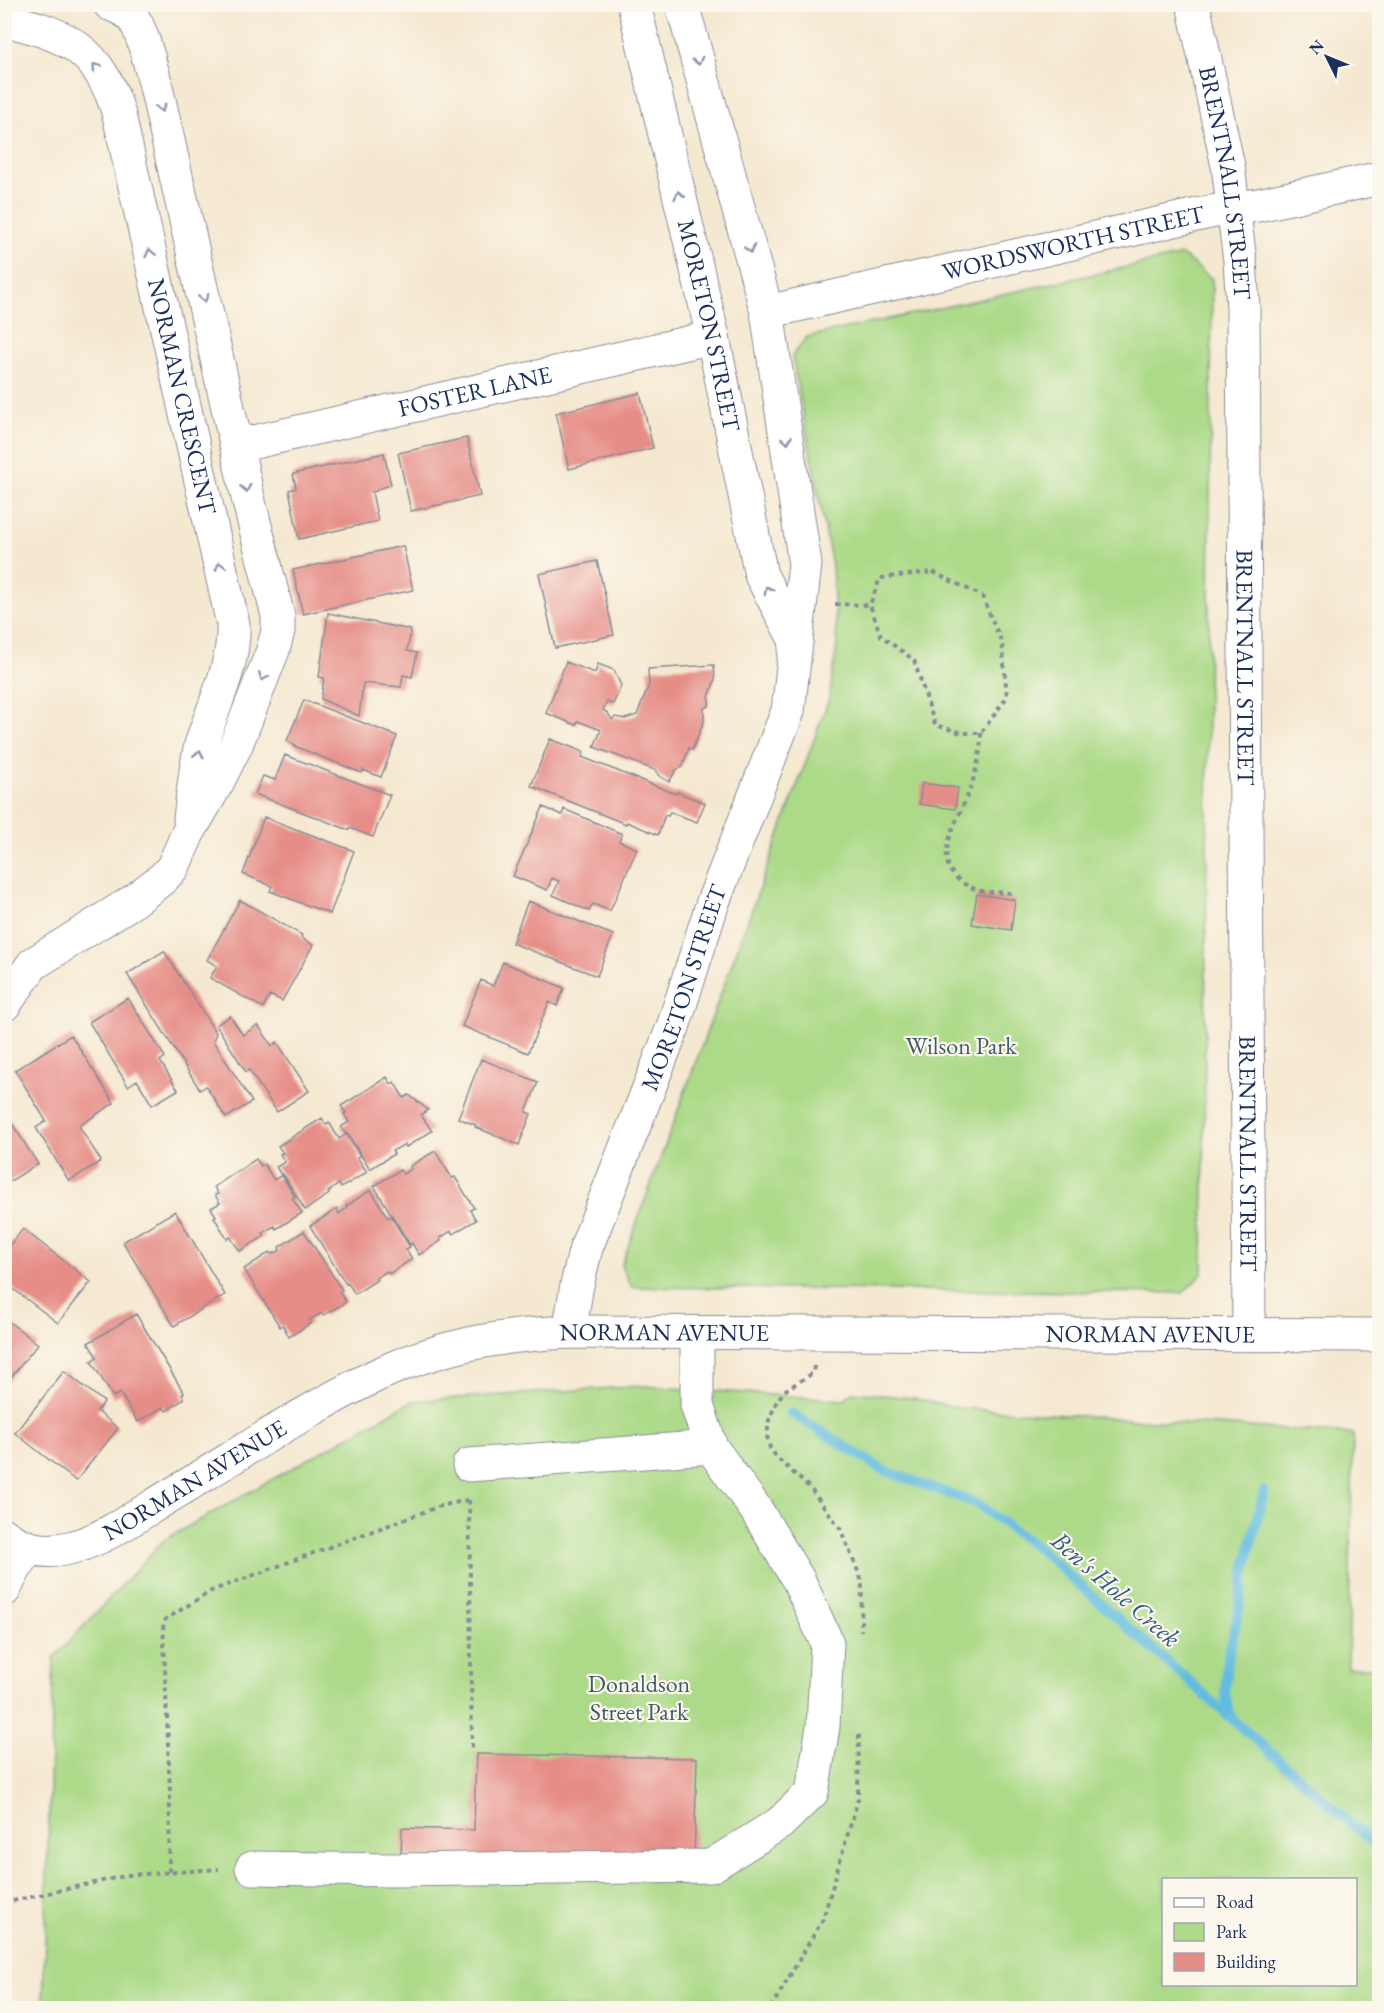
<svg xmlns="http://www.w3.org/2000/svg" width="1384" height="2013" viewBox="0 0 1384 2013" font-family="'EB Garamond',serif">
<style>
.green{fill:#acda88;stroke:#648473;stroke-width:1.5;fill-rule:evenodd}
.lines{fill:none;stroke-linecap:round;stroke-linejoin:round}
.stream{stroke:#62bcdf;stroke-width:10}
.building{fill:#e68d87}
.minor-casing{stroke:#888c97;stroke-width:35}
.path{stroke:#888c97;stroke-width:4;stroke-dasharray:4.5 4.5;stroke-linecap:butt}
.minor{stroke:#fff;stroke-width:33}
.oneway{stroke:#8d97ae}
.labels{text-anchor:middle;stroke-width:4.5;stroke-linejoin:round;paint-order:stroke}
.street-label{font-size:24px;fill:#1b2f5e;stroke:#fbf7ec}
.park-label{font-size:24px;fill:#3f5a68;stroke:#fbf7ec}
.water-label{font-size:26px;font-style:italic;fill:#305985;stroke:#fbf7ec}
</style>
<rect width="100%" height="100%" fill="#fbf7ec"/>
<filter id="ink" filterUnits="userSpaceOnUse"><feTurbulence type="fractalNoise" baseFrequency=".0167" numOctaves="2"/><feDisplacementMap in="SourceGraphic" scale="12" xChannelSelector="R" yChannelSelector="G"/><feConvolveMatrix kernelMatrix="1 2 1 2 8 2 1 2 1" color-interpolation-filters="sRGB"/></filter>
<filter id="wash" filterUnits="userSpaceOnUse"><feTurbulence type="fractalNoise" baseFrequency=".008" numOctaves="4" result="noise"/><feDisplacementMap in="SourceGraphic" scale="24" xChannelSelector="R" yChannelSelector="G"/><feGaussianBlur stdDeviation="1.35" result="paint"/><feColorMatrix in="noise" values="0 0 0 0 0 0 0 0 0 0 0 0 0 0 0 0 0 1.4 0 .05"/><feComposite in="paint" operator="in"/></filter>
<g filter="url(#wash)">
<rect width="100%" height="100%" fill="#f5e8d0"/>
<path class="green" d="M1182,255l30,24 -9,994 -20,20 -551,-6 -11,-21 208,-567 8,-53 -5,-80 -40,-210 15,-19z
M643,1386l201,14 8,-8 61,6 46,10 394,26 -5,234h31v340h-1336l11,-350 110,-118 248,-139zM1164,1880h192v104h-192z"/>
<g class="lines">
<path class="stream" d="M791,1413l94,58 91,32 64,47 340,299
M1231,1716l-6,-22 2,-33 11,-46 9,-54 17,-70"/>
</g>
<g id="blocks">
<path class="building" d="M640,393l13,55 -84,21 -13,-56z
M467,438l13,58 -69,15 -13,-58z
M384,453l7,32 -14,4v2l-5,1 6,29 -79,18 -10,-49 7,-2 -3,-14z
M403,546l10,44 -110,24 -10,-44z
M597,561l17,74 -59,13 -16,-74z
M328,613l83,17 -4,21 10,2 -5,24 -9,-2 -2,12 -38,-4 -4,33 -38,-17 3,-21 -5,-1z
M566,662l29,11 3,-9 16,6 7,16 -8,18 -6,-2 -4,8 5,3 4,7 3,-3 10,2 12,-4 12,-30 -1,-16 66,-4 1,15 -6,17v9l-5,2v13l-12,29 -3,-2 -7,19 -6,3 -7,12 -10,-6 -4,-6 -61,-23 7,-17 -23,-9 -2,4 -30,-12z
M304,700l93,36 -16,41 -18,-7 -1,3 -68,-27 1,-1 -8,-4z
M550,739l34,13 -2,5 94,37 1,-2 28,11 -8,19 -27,-10 -2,4 -3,-1 -7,20 -31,-13 -1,2 -95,-38z
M285,755l105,40 -17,42 -23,-9 -1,2 -94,-36 8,-18 12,4z
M922,783l36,5 -3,21 -36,-5z
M543,807l19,8 2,-6 58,25 -3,7 18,8 -27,62 -17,-7 -4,7 -36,-16 6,-14 -7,-3 -5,12 -34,-14z
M264,817l90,34 -24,63 -60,-23 2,-5 -29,-12z
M977,894l38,6 -4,30 -39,-6z
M240,900l62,35 -1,3 12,7 -31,56 -12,-6 -7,13 -53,-30 7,-12 -10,-6z
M528,901l85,34 -16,41 -85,-33z
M164,951l52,82 -3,8 39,61 -26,16 -20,-32 -6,4 -73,-116z
M503,962l61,26 -7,18 -8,-4 -21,51 -66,-27 19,-46 12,6z
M128,998l37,59 -5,4 18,29 -26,15 -15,-25 -9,6 -39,-64z
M230,1016l13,19 15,-10 14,21 5,-4 32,49 -32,21 -28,-42 -3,2 -30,-47z
M71,1035l43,68 -35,23 22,35 -32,20 -33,-53 10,-7 -31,-51z
M481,1059l57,23 -12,30 5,2 -12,31 -44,-18 1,-2 -18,-7z
M387,1077l4,7 3,-2 10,16 5,-3 19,15 -7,5 11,16 -26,16 -1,-3 -7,4 -6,3 2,3 -24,15 -23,-36 -1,1 -5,-7 8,-5 -5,-8 2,-1 -5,-7z
M4,1111l34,53 -34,21z
M322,1118l4,7 3,-3 10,17 8,-5 13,22 -3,1 10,15 -26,16 -2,-4 -11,8 1,2 -24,16 -22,-36 -2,1 -5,-8 9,-5 -5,-8 3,-1 -5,-7z
M435,1151l17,27 3,-1 19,31 -4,2 6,10 -23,14 -2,-3 -11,7 1,3 -22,14 -7,-12 -2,2 -36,-59 26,-16 3,4 5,-3 3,-2 -1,-3z
M256,1159l5,7 3,-2 10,16 8,-5 13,22 -3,1 10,15 -26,16 -1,-3 -6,3 -6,4 2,3 -25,15 -10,-14 -3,2 -13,-22 2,-1 -5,-8 9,-5 -5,-8 3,-1 -4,-7z
M371,1190l17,28 3,-2 19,31 -4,2 6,10 -23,15 -2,-3 -11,7 1,2 -22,14 -7,-11 -2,1 -36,-58 27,-17 2,5 8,-6 -1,-2z
M175,1211l50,84 -51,31 -51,-84z
M23,1229l68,53 -33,41 -46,-35 -2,3 -6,-4v-17l4,-5 -4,-3v-10z
M304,1231l38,59 -3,2 7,10 -22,13 -2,-2 -13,7 2,3 -22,14 -6,-12 -3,2 -36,-58 26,-17 2,2 5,-2 3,-2 -1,-3z
M136,1314l48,79 -2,2 2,4 -18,12 -3,-4 -25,15 -18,-29 -7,4 -22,-36 6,-4 -9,-14z
M4,1318l34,26 -34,42z
M64,1371l40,31 -7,9 21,17 -42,53 -61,-48z
M476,1754l221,4 -3,103 -293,-5 1,-28 72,2z"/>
</g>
</g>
<g filter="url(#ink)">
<use href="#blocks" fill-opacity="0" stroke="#888c97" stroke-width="1.5"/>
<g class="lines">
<g class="minor-casing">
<g id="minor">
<path id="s1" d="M634,4l79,333 48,238 35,66"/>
<path id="s2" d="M1193,4l35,162 12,95 3,46 6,1027"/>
<path id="s3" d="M4,20c63,13 97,31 115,95l114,509c2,41 -20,82 -32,121 -6,24 -8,50 -11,74"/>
<path id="s4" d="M767,312l443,-100 48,-7 122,-27"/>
<path id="s5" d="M237,446l476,-109"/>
<path d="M4,1005l29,-41 102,-64 28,-22 10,-11 15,-34 29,-50 19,-38 37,-95 5,-19v-15l-29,-114 -94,-420c-4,-14 -14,-57 -24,-66 -6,-6 -14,-9 -21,-12"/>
<path id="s6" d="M569,1332l8,-47 9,-37 87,-221 40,-125 75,-191 17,-147 -38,-252 -85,-308"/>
<path d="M469,1465l242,-18"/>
<path id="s7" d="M4,1535c22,16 44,19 69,12 29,-7 67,-33 93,-49 69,-41 137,-87 209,-122 63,-30 124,-41 194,-44l811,3"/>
<path d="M4,1590l10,-20 14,-21"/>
<path d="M252,1868l142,2 317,-4 69,-43 32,-31 11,-65 4,-84 -28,-62 -44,-73 -44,-61 -14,-42v-71"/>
</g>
</g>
<path class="path" d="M933,572l49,24 20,47 5,54 -26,36h-19l-27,-8 -21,-65 -33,-24 -11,-31 10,-27z
M835,604l35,1
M981,733c0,20 -5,40 -12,59 -13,34 -46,77 6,97 11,4 26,3 37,4
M814,1366l-1,7 -29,18 -8,12 -7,17 -2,16 3,12 7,10 33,30 30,40 22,53 -1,50
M469,1500l3,251
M169,1872l1,-80 -7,-171 48,-30 229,-85 28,-6
M4,1903l125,-28 90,-6
M771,2008l52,-89 35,-120 1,-68"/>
<use href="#minor" class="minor"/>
</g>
<defs><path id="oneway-chevron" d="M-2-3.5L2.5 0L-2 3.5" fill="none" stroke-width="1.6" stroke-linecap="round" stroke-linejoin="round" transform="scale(1.5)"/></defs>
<g class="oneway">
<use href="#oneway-chevron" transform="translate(698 61) rotate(75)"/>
<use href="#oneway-chevron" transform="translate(96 67) rotate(-128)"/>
<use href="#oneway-chevron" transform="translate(161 108) rotate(77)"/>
<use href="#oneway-chevron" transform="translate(679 195) rotate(-103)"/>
<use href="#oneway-chevron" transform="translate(750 249) rotate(75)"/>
<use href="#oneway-chevron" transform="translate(150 253) rotate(-102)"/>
<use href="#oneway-chevron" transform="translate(204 298) rotate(77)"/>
<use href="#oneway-chevron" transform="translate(787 440) rotate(81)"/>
<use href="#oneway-chevron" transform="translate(246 488) rotate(78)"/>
<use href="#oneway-chevron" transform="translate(220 566) rotate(-104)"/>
<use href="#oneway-chevron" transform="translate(768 590) rotate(-118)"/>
<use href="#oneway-chevron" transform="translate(263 677) rotate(112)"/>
<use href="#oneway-chevron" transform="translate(199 754) rotate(-77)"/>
</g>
</g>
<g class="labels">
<g class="street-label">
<text dy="8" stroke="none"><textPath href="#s2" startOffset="182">BRENTNALL STREET</textPath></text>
<text dy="8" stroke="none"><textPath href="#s4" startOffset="314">WORDSWORTH STREET</textPath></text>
<text dy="8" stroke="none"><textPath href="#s1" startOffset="330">MORETON STREET</textPath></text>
<text dy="8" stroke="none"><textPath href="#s5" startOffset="244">FOSTER LANE</textPath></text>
<text dy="8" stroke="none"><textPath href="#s3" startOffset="448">NORMAN CRESCENT</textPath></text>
<text dy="8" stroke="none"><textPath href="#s2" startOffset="668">BRENTNALL STREET</textPath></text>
<text dy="8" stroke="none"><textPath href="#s6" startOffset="364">MORETON STREET</textPath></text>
<text dy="8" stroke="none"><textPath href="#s2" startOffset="1154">BRENTNALL STREET</textPath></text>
<text dy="8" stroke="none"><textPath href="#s7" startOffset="716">NORMAN AVENUE</textPath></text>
<text dy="8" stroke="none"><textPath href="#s7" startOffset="1202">NORMAN AVENUE</textPath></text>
<text dy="8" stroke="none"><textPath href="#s7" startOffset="212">NORMAN AVENUE</textPath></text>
</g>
<g class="park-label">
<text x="961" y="1054">Wilson Park</text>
<text x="639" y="1692">Donaldson<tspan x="639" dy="28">Street Park</tspan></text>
</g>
<g class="water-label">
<text transform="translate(1116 1589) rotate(41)" y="9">Ben's Hole Creek</text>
</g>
</g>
<rect width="1384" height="2013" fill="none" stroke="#fbf7ec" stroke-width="24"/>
<rect x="1162" y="1878" width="195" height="108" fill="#fbf7ec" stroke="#a1a7b3" stroke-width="1.5"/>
<rect x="1174" y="1898" width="30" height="9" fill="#ffffff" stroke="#a1a7b3" stroke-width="1.5"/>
<text x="1216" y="1908" font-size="18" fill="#1b2f5e">Road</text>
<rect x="1174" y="1923" width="30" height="18" fill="#acda88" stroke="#a1a7b3" stroke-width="1.5"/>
<text x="1216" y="1938" font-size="18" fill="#1b2f5e">Park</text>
<rect x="1174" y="1953" width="30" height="18" fill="#e68d87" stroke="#a1a7b3" stroke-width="1.5"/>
<text x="1216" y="1968" font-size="18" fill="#1b2f5e">Building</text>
<g transform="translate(1327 57) rotate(313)" stroke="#fbf7ec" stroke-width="4.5" paint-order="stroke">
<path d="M0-4.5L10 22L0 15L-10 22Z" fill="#1b2f5e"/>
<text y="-9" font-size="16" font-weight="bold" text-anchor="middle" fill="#1b2f5e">N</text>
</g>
</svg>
